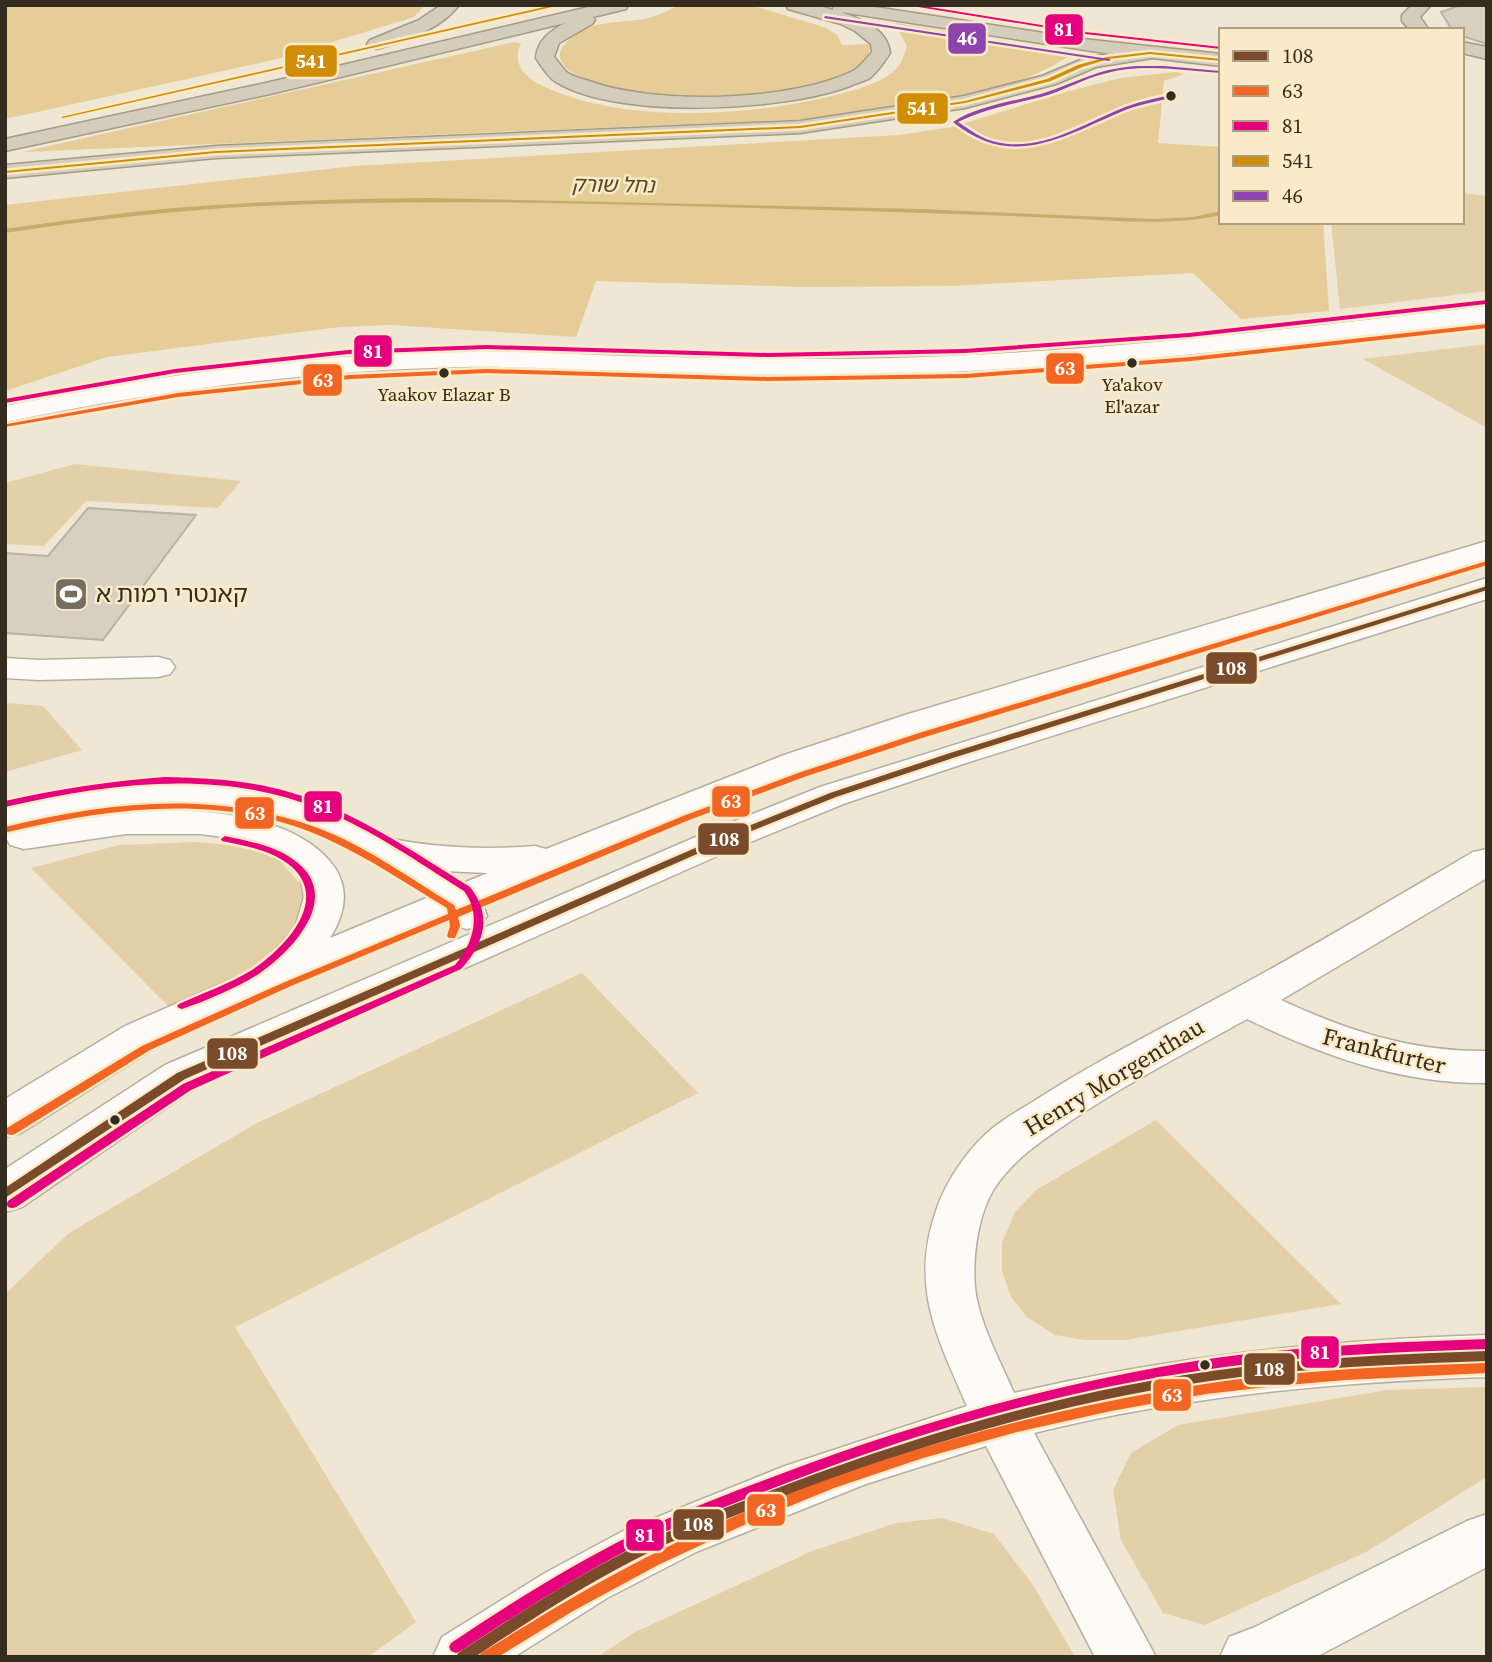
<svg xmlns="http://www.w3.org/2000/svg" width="1492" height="1662" viewBox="0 0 1492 1662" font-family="'Source Serif 4','Noto Sans Hebrew',serif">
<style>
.green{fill:#e3d0a9}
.forest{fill:#e6cc96}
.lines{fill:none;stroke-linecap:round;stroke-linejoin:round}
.stream{fill:#c8aa6a;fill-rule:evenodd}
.building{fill:#d7cfc0;stroke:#b9b2a4;stroke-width:2}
.minor-casing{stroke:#b6aea0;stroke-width:3}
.highway-casing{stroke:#a59a82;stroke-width:3}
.minor{fill:#fdfbf8;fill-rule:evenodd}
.highway{fill:#d4cdbc;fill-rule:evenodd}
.bus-1-casing{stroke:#fbeac7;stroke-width:5}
.bus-2-casing{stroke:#fbeac7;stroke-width:5}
.bus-3-casing{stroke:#fbeac7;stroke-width:5}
.bus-4-casing{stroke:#fbeac7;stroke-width:5}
.bus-5-casing{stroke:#fbeac7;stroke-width:5}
.bus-1{fill:#7a4b2a;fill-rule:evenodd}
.bus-2{fill:#f26522;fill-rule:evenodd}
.bus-3{fill:#e5007d;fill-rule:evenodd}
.bus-4{fill:#d08e06;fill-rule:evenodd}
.bus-5{fill:#8e44ad;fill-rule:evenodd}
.bus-dot{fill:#332c1f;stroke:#fbeac7;stroke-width:2.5}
.labels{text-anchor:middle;stroke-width:5;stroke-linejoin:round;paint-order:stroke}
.far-bus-label{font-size:19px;fill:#332c1f;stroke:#fbeac7}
.far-water-label{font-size:21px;font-style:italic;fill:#564622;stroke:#fbeac7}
.poi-label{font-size:24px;fill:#332c1f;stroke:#fbeac7;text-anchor:start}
.street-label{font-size:24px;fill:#332c1f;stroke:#fbeac7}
.line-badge{stroke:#fbeac7;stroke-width:2.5}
.badge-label{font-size:19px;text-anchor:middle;font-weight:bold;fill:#fff}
</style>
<rect width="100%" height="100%" fill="#efe6d3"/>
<path class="green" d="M1462,193l25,3v95l-147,18 -9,-87h131z
M1487,344v84l-124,-69z
M75,464l166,17 -23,27 -132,-7 -42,45 -39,-2v-61z
M5,703l38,3 39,44 -77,22z
M198,842l48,5 32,12 25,28c-1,10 1,24 -2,32 -20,50 -86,69 -131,89l-139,-140 88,-23z
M582,973l116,120 -463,234 181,295 -48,35h-363v-363l64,-61 188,-110z
M1156,1120l185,184 -216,36h-40l-30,-5 -28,-18 -16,-20 -9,-26v-28l13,-31 21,-22z
M1487,1387v90l-121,75 -161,73 -42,-12 -42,-73 -8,-50 18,-37 47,-28 209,-35z
M942,1518l52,16 39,51 41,70 -2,2h-475l38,-25 177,-81 84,-28z"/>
<path class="forest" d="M5,5h420l-11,12 -137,42 -272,60z
M678,5l79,2 67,20 13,8 5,10 28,-1c0,78 -357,61 -305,0 21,-25 51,-20 79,-25 12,-2 24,-8 34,-14z
M895,23l178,30c-63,46 -187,58 -264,66l-787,33 493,-110 6,2c-9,16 1,31 16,39 80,42 209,34 295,13 19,-5 44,-11 60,-23 9,-7 12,-17 15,-27z
M1176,72l8,2 -20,7 -6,62 63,4v75h102l6,89 -88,8 -48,-46 -244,13 -146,1 -207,-6 -20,56 -185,-12 -51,2 -233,30 -102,34v-186l350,-39 544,-31 53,-8 114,-35 55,-14z"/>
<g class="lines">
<path class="stream" d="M429,198l490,11 234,10 40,-2 28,-6v4c-55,12 -109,5 -165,3 -65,-3 -130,-5 -195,-7 -200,-5 -400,-14 -600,-5 -86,4 -171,14 -256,27v-4c56,-8 113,-16 169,-21 85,-7 170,-9 255,-10z"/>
</g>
<path class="building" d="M1461,5h26v39l-25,-8v-6h-10l-11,-18z
M88,508l108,7 -93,125 -98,-7v-80l43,3z"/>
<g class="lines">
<g class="minor-casing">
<path id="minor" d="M1487,306v16c-198,22 -396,47 -596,52 -90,2 -179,0 -269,-3 -52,-1 -105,-5 -157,-4 -155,3 -308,24 -460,55v-16c152,-31 305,-52 460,-55 52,-1 105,3 157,5 90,2 179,4 269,2 200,-5 398,-29 596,-52z
M1487,541v19l-556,171 -121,40 -116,44 -211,89 4,12 -6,9 -14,4 -14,-4 -4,-6 -151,64 -143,65 -134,85 -16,4v-38l120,-73 135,-59 35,-39 9,-31 -4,-21 -13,-12 -33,-19 -23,-7 -31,-4h-74l-102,15 -14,-4 -5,-9 5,-7c82,-21 270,-41 325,39 15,23 9,48 -5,70l99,-41c-40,-25 -81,-53 -125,-71 -96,-39 -202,-22 -299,2v-23c95,-23 189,-34 284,-9 23,6 45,14 65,25 10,4 23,15 33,17 49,10 98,12 148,8l11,3 238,-94 121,-40zM444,871l44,2 -25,10z
M1487,578v21l-521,164 -120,40 -113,46 -536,238 -175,120 -17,5v-43l160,-104 540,-232 115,-46z
M158,657l12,3 5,7 -5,7 -12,3 -119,3 -34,-2v-20l34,2z
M1487,849v29l-206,122c67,31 131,52 206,51v32c-86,1 -164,-27 -240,-64 -59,33 -120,64 -175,101 -29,20 -56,37 -76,66 -19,27 -26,82 -19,114 7,32 24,63 37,93 158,-37 311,-53 473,-58v42c-153,5 -304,19 -453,56l122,224h-61l-109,-211 -120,38 -170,68 -89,46 -93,59h-81l9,-20 103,-64 80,-43 160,-64 182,-60c-30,-69 -58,-121 -30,-198 10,-29 33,-62 57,-81 13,-10 27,-18 40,-26 57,-37 117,-67 176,-99 89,-47 176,-99 263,-150z
M1487,1514v53l-171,90h-96l9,-20 26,-10 212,-106z"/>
</g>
<g class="highway-casing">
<path id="highway" d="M441,5h18c-18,24 -55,37 -83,44l-9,-5 3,-4 49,-20z
M597,5h31l-2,4 -33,8 2,3 -3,4 -33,19 -5,14c5,5 9,13 14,16 6,4 15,6 21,8 66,24 200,21 264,-10 7,-4 13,-12 19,-19l-1,-8 -16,-13 -14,-7 -53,-15 -2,-4h30l17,5v-5h29l221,34 138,15v12l-69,-8 -56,9 -40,17 -91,24 -165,25 -584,25 -211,20v-13l211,-19 584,-25 164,-25 78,-20 43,-18 26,-4 -270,-42c21,8 46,16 49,41 -5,8 -13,19 -20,25 -5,3 -14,5 -20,8 -65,25 -233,34 -294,-4 -7,-4 -15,-16 -20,-24 1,-17 14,-27 29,-35l-295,71 -265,57v-12l265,-57z
M1412,5h19l-11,12 9,13h-19l-8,-9v-6z
M1462,42l25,5v12l-25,-6z"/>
</g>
<use href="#minor" class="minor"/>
<use href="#highway" class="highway"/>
<g class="bus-1-casing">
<path id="bus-1" d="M1487,586v4l-531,167 -120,40 -114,46 -537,236 -180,119v-10l172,-115 539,-234 114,-46 120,-40z
M1487,1351v10c-83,3 -165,6 -247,16 -155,19 -305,62 -451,118 -47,18 -94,35 -139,57 -61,30 -118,67 -175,105h-19l2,-4c60,-39 119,-78 183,-109 48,-23 97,-41 147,-60 146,-55 298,-98 454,-117 81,-10 163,-13 245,-16z"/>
</g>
<g class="bus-2-casing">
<path id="bus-2" d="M1487,324v4l-296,33 -225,17 -199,3 -280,-8 -137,6 -172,18 -173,30v-2l2,-1 171,-31 172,-18 137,-6 280,8 199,-3 225,-17z
M1487,561v4l-562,172 -121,40 -115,43 -231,97 2,9 -5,12h-6l-2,-2 3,-10 -1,-6 -158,66 -141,64 -135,84 -4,1 -4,-1 -1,-3 1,-3 135,-82 143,-64 163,-68 -1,-6c-40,-24 -78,-50 -120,-69 -102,-47 -214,-32 -319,-7l-3,-1v-4c103,-25 208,-37 310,0 50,18 94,51 139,78l2,5 227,-94 115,-43 121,-40z
M134,1118l4,1 1,3 -1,3 -122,82 -4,1 -4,-1 -1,-3 1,-3 122,-82z
M1487,1363v10l-141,7 -70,6 -70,8 -95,17 -94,21 -94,26 -89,30 -88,36 -88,41 -85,46 -75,46h-19l2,-4c55,-34 109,-67 166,-96 174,-88 367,-143 558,-173 93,-14 188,-18 282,-21z"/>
</g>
<g class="bus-3-casing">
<path id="bus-3" d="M906,5h11l168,27 136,15v2l-136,-15z
M1487,300l-1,4 -297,33 -224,16 -197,4 -281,-8 -139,5 -173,19 -170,30v-4l170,-30 173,-19 139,-5 281,8 197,-4 224,-16z
M165,777c42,1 83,3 124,15 66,19 123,59 181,95 23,29 14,57 -9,82l-270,121 -175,117 -4,1 -4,-1 -1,-3 1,-3 175,-117 272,-119c18,-21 27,-50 9,-74 -46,-29 -93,-62 -144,-82 -102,-41 -210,-26 -315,-2v-6c53,-12 106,-20 160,-24z
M225,836c22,5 47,9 66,22 54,35 5,90 -31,115 -21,14 -54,28 -78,36l-3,-1 -2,-2 2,-2c24,-11 50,-20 73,-34 31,-21 78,-68 40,-103 -19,-17 -47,-21 -70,-26l-1,-2z
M1487,1339v10c-95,3 -189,7 -283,21 -144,21 -284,61 -420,114 -47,18 -95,36 -141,58 -63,32 -123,70 -182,109l-5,2 -5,-2 -2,-4 2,-4c60,-40 120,-78 185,-110 46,-22 94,-40 142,-58 137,-52 278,-92 424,-115 94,-14 190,-18 285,-21z"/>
</g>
<g class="bus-4-casing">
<path id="bus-4" d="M553,5h8l-498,113 -2,-1z
M1150,52l71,7v2l-71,-7 -41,5 -27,8 -31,14 -86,22 -165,25 -584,25 -211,20v-2l211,-20 584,-25 165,-25 82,-22 31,-14 29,-8z"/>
</g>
<g class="bus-5-casing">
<path id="bus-5" d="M825,16l284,43 2,1 -2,1 -285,-43z
M1136,66h28l56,5 1,2c-38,-2 -76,-10 -114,0 -23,5 -43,18 -66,24 -28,7 -57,12 -83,25 12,8 24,17 38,20 45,11 89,-19 129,-35 17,-6 34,-10 52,-13l2,1c-16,6 -35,8 -51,14 -62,25 -114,63 -175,13 26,-17 59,-20 88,-28 20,-6 38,-15 57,-21 12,-4 25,-6 38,-7z"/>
</g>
<use href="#bus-1" class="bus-1"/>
<use href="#bus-2" class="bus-2"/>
<use href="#bus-3" class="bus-3"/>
<use href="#bus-4" class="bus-4"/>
<use href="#bus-5" class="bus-5"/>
</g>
<defs>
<g id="stadium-square" transform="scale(1.75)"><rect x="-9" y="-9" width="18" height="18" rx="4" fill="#756d5e" stroke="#fbeac7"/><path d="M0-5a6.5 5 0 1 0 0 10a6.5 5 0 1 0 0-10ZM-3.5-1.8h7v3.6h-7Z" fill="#fff"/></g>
</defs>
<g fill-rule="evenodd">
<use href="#stadium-square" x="71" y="594"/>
</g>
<g class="bus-dot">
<circle cx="1171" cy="96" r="6"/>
<circle cx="1132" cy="363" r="6"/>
<circle cx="444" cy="373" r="6"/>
<circle cx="115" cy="1120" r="6"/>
<circle cx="1205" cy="1365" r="6"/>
</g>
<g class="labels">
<g class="far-bus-label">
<text x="1132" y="391">Ya'akov<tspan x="1132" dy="22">El'azar</tspan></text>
<text x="444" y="401">Yaakov Elazar B</text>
</g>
<g class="far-water-label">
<text transform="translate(613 185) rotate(1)" y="7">נחל שורק</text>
</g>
<g class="poi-label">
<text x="96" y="602">קאנטרי רמות א</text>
</g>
<g class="street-label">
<text transform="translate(1384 1051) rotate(14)" y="8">Frankfurter</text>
<text transform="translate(1114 1077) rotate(-31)" y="8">Henry Morgenthau</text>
</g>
</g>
<g class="line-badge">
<rect x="1044" y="13" width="40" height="33" rx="7" fill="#e5007d"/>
<rect x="947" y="22" width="40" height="33" rx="7" fill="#8e44ad"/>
<rect x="284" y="44" width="54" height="34" rx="7" fill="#d08e06"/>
<rect x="896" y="92" width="53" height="33" rx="7" fill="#d08e06"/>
<rect x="353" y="334" width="40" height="34" rx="7" fill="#e5007d"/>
<rect x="1045" y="352" width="40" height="33" rx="7" fill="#f26522"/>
<rect x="302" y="363" width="41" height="34" rx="7" fill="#f26522"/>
<rect x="1205" y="651" width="53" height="34" rx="7" fill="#7a4b2a"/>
<rect x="711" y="785" width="40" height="33" rx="7" fill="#f26522"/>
<rect x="303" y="790" width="40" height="33" rx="7" fill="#e5007d"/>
<rect x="234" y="796" width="41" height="34" rx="7" fill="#f26522"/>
<rect x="697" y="822" width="53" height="34" rx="7" fill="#7a4b2a"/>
<rect x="206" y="1037" width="53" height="33" rx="7" fill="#7a4b2a"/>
<rect x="1300" y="1335" width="40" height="34" rx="7" fill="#e5007d"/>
<rect x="1243" y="1352" width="53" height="34" rx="7" fill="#7a4b2a"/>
<rect x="1152" y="1378" width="40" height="34" rx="7" fill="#f26522"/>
<rect x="746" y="1493" width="40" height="34" rx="7" fill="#f26522"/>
<rect x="672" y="1508" width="53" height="33" rx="7" fill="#7a4b2a"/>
<rect x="625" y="1518" width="40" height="34" rx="7" fill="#e5007d"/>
</g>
<g class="badge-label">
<text x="1064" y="36">81</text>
<text x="967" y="45">46</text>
<text x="311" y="68">541</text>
<text x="922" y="115">541</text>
<text x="373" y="358">81</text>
<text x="1065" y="375">63</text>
<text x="323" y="387">63</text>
<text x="1231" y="675">108</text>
<text x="731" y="808">63</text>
<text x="323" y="813">81</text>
<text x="255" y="820">63</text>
<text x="724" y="846">108</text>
<text x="232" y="1060">108</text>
<text x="1320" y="1359">81</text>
<text x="1269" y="1376">108</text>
<text x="1172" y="1402">63</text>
<text x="766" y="1517">63</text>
<text x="698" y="1531">108</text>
<text x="645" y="1542">81</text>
</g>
<rect width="1492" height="1662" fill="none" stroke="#332c1f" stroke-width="14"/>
<rect x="1219" y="28" width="245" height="196" fill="#fbeac7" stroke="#ab9e84" stroke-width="2"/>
<rect x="1233" y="51" width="35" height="10" fill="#7a4b2a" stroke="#ab9e84" stroke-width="2"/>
<text x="1282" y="63" font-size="21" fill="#332c1f">108</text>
<rect x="1233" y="86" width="35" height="10" fill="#f26522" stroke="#ab9e84" stroke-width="2"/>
<text x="1282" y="98" font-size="21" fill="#332c1f">63</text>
<rect x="1233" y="121" width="35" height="10" fill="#e5007d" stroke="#ab9e84" stroke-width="2"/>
<text x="1282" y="133" font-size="21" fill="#332c1f">81</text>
<rect x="1233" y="156" width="35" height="10" fill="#d08e06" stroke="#ab9e84" stroke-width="2"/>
<text x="1282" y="168" font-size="21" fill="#332c1f">541</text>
<rect x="1233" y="191" width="35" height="10" fill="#8e44ad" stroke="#ab9e84" stroke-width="2"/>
<text x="1282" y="203" font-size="21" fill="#332c1f">46</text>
</svg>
